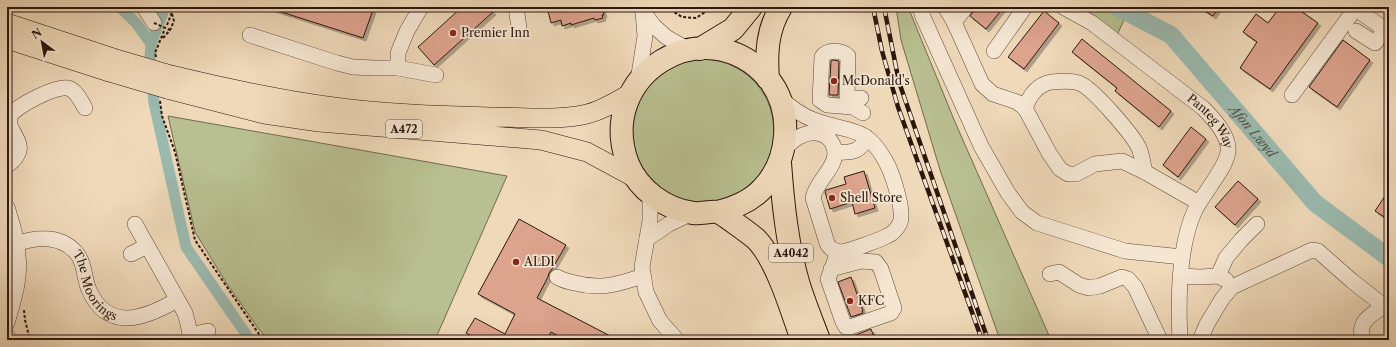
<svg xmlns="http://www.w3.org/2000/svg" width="1396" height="347" viewBox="0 0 1396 347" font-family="'Libre Caslon Text',serif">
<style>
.green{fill:#b8bf90;stroke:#726b4f}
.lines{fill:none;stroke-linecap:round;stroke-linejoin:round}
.canal{stroke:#9abaaf;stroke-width:11}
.river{stroke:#9abaaf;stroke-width:18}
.building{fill:#dca38d;stroke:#2b170e;filter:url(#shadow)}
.minor-casing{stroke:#5c4839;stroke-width:16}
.major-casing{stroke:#2b170e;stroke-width:20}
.highway-casing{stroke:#2b170e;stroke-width:24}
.path{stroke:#2b170e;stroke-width:2;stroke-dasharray:3 2;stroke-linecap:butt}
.minor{stroke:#f5e6d2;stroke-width:15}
.major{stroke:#efd9b9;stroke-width:19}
.highway{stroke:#efd9b9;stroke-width:22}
.rail-casing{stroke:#2b170e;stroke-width:4.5}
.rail{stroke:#f5e6d2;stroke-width:3;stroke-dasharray:9;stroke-linecap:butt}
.major-bridge-casing{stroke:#2b170e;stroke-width:20;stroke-linecap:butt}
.path-bridge{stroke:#2b170e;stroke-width:2;stroke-dasharray:3 2;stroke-linecap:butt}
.major-bridge{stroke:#efd9b9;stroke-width:19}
.poi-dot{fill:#8f2418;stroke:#f5e6d2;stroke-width:1.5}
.labels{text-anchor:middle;stroke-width:3.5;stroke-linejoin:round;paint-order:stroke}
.shield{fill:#f5e6d2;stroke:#685549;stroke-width:1}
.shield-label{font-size:11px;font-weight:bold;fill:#2b170e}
.poi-label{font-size:12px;fill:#2b170e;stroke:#f5e6d2;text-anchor:start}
.street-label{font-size:12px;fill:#2b170e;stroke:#f5e6d2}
.water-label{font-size:13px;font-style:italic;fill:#525046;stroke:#f5e6d2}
</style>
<defs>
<filter id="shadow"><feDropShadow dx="3" dy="3" stdDeviation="0" flood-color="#0004"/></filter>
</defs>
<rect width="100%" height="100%" fill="#efd9b9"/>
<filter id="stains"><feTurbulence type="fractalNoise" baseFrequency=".005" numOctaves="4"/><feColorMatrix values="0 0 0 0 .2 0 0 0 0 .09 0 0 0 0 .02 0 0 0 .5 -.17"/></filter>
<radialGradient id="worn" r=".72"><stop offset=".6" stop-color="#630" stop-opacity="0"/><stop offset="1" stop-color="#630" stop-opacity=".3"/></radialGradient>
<path class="green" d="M896,7h12l47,115 96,218h-51l-60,-170 -39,-130z
M1079,7h51l-13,28z
M630 131a72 72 0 1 1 144 0a72 72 0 1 1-144 0Z
M168,116l339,60 -72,164h-167l-10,-12 -31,-44 -32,-52z"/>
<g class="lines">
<path class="canal" d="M120,7l17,17 14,20
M165,7l-14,37 -1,14 4,45 32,144 64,93"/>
<path class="river" id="s1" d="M1117,7l54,28 144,168 74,55"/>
</g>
<path class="building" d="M272,7h102l-11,31 -91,-29z
M462,7h26l5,5 -59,53 -16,-18z
M547,7h55l2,8h-2l1,3 -8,2 -1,-2 -23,7v-2l-9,3 -1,-6 -10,3z
M976,7h28l-18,22 -16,-13z
M1199,7h20l-6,9z
M1280,7h15l23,16 -48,66 -30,-21 17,-26 -14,-10 13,-18 12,9z
M1044,11l15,12 -35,46 -16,-12z
M1082,39l89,72 -12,16 -44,-36 2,-3 -45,-36z
M1343,40l27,20 -33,47 -28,-20z
M833,60l6,1 -1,34h-9l2,-34z
M1191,127l15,12 -28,38 -15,-12z
M864,171l11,37 -20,6 -3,-12 -22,7 -5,-17 1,-2 20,-6 -2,-7z
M1238,181l20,18 -23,26 -20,-18z
M1389,190v30l-14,-9z
M519,219l47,26 -14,24 -3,4 -1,4 -11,21 81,42h-52l-15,-8 -4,8h-68l-13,-7 9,-15 30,16 10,-20 -37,-20z
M851,277l12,34h-1l1,2 -12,4 -13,-35z
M871,329l4,11h-36l8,-4h6z"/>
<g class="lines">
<g class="minor-casing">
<g id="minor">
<path d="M144,7l10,16"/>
<path d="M516,7l3,21"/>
<path d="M920,7l3,10 58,129 27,47 14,19 15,11 88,28 57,6"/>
<path d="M945,7l9,15 28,62 11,10 24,8 8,6 24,45 11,16 8,5h8l19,-10 27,-3 23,11 54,31"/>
<path id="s2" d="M1063,7l29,16 111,85c10,10 27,28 25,44 -2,16 -25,42 -33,58 -17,37 -17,91 -15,130"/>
<path d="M1353,7l36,25"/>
<path d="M642,10l12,16 12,11 23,13"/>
<path d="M954,22l12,-15"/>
<path d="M1356,31l19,12 10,-14"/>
<path d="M250,35l87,28 16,4 21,1h24l38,7"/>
<path d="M994,51l31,-44"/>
<path d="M398,68v-15l9,-22 14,-24"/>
<path d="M638,81l7,-45 -2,-25"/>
<path d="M1292,95l63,-86"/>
<path d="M779,97c11,10 21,18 35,23 33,13 51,4 71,40 7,12 20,51 15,63 -3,6 -8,11 -13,13 -5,3 -40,16 -46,16 -6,0 -12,-4 -14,-9l-14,-45c3,-19 31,-35 19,-55 -3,-6 -8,-9 -15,-10 -14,-2 -25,8 -34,17"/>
<path d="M861,98h-10l-4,-2 1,-40c-6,-6 -21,-7 -26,1l-2,43 7,5 26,2 10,6"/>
<path d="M1025,109c4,-13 12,-24 26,-27 9,-1 19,-2 28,1 14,5 53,51 60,65 3,7 4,16 6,24"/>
<path d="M836,152c14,1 26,0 30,-15"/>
<path d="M7,166c30,-23 -5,-33 4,-51 5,-9 46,-30 57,-27 8,2 13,13 17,20"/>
<path d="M650,194v27l-8,46 4,25 14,29 17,19"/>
<path d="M7,207c5,16 10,32 11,49 3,22 -5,46 -11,67"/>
<path d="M135,224l50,89 3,11 3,16"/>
<path d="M647,239l22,-15 23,-11"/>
<path id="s3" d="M16,244c21,-8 47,-9 62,11 7,10 6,23 11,35 19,43 57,28 88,10"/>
<path d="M131,254l16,-8"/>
<path d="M831,269l30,-8 15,1 5,7 13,39 -3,5 -41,14h-4l-3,-5 -15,-43 7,-19 2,-9"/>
<path d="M1050,274l9,-2 20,13 10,3 11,-2 22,-9 6,2 7,8 25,53"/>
<path d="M1181,276l19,1 18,-1 8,4"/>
<path d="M1218,276l8,-18 15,-18 16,-16"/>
<path d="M557,277c6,3 11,5 18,6 25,7 44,1 68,-7"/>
<path d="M190,335l18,-4"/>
<path d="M7,336l3,4"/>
<path d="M1200,340l7,-16 15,-25 10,-12 80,-37 6,1 34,30 37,29"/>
<path d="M1363,340c-6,-19 7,-24 21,-34"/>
</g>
</g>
<g class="major-casing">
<path id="major" d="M7,23l106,35
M7,39l102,33
M171,75c54,13 108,25 163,32 52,7 105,9 157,10 31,0 66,4 96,-3 16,-4 30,-13 44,-21
M167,89l97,25 55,8 222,18 46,12 50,27"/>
</g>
<g class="highway-casing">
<path id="highway" d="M700,49l33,-20 18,-22
M768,79c-2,-26 -1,-49 13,-72
M780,163c3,40 7,80 18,119 6,20 14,39 21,58
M718,212c16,-4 32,-10 44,-23 28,-29 32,-80 5,-112 -62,-70 -173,-2 -139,87 11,26 37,45 65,49 8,1 17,-2 24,-1 5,1 33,22 39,27 21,21 36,73 46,101"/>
</g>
<path class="path" d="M666,7l16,10 14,1 17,-11
M167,25l7,-18
M163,38l7,-8 4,-9 -2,-7
M156,57l-1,-4 9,-22
M160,101l2,15 13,36 20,88 68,100
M24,310l1,10 5,20"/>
<use href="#minor" class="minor"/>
<use href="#major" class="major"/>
<use href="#highway" class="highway"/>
<g class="rail-casing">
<path id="rail" d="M873,7l9,44 16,56 84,233
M884,7l15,75 89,258"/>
</g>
<use href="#rail" class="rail"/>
<g class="major-bridge-casing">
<path id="major-bridge" d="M113,58l58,17
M109,72l58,17"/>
</g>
<path class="path-bridge" d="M154,23l16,7"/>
<use href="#major-bridge" class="major-bridge"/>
</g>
<g class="poi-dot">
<circle cx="453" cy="33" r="4"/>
<circle cx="834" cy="81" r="4"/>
<circle cx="832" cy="198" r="4"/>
<circle cx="516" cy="262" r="4"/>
<circle cx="850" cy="301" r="4"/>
</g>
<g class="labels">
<g class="shield">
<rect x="386" y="120" width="36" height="18" rx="3"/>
<rect x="769" y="244" width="44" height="18" rx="3"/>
</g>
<g class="shield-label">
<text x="404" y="133">A472</text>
<text x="791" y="257">A4042</text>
</g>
<g class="poi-label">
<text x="461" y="37">Premier Inn</text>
<text x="842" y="85">McDonald's</text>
<text x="840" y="202">Shell Store</text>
<text x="524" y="266">ALDI</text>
<text x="858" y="305">KFC</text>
</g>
<g class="street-label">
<text dy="4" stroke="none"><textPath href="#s2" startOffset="188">Panteg Way</textPath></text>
<text dy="4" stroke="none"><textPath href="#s3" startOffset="104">The Moorings</textPath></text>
</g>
<g class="water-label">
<text dy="5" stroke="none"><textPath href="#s1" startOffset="187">Afon Lwyd</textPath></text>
</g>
</g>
<rect width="1396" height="347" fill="none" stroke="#efd9b9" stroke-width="24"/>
<rect x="8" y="8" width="1380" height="331" fill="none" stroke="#2b170e" stroke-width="2"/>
<rect x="12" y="12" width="1372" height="323" fill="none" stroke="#2b170e"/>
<g transform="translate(42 42) rotate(328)" stroke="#f5e6d2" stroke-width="3" paint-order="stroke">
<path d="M0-3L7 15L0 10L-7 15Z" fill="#2b170e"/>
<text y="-6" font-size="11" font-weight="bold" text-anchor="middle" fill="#2b170e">N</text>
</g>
<rect width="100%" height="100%" filter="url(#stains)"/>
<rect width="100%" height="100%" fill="url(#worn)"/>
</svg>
